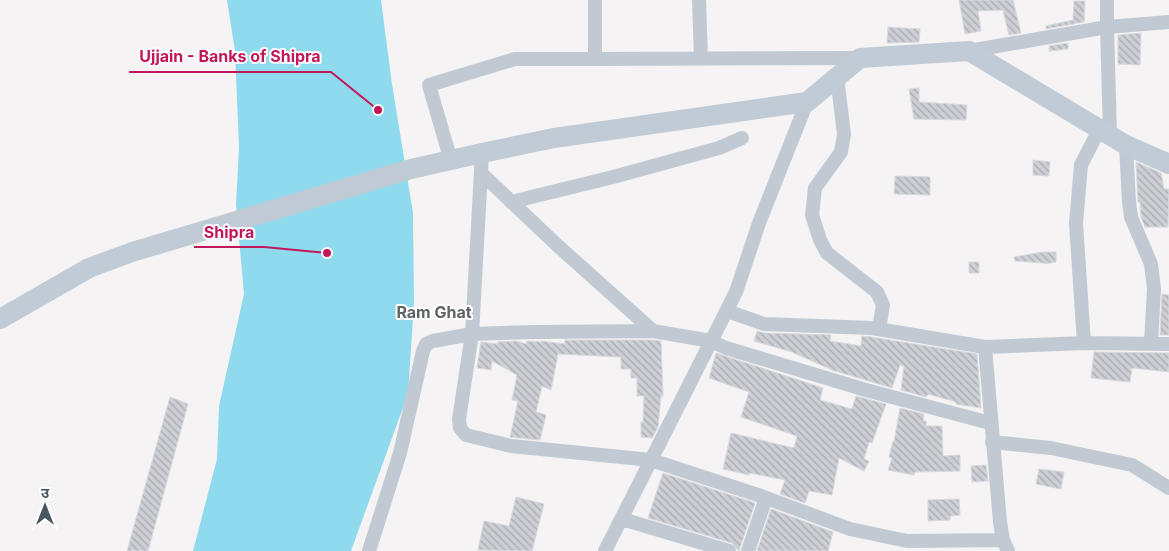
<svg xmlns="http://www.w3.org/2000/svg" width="1169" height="551" viewBox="0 0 1169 551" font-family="Inter,'Noto Sans Devanagari',sans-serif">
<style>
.water{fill:#90daee}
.building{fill:url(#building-back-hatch);stroke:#d7d9de}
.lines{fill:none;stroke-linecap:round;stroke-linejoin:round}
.street{stroke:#c1cad2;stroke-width:14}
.secondary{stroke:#c1cbd6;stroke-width:20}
.labels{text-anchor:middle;stroke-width:4;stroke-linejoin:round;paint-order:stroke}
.neighbourhood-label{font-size:16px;font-weight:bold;fill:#5f6368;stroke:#fff}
.leader{fill:none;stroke:#c2185b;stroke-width:2}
.callout-dot{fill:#c2185b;stroke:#fff;stroke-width:2}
.callout-label{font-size:16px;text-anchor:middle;font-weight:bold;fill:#c2185b;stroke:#fff;stroke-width:4;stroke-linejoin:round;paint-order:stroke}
</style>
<defs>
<pattern id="building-back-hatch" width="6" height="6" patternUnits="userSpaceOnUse" patternTransform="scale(1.25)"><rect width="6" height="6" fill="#cdcfd5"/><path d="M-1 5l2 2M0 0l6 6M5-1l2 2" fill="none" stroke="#a8abb0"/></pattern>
</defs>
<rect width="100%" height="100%" fill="#f5f3f3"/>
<path class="water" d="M227,0h154l11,84 21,129 1,90 -6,91 -57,157h-158l24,-92 2,-53 25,-112 -8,-89 3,-57 -4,-97z"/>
<path class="building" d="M959,0h54l8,33 -12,2 -6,-25 -25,1 3,20 -16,3z
M1074,1h11l-1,21 -38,7v-3l27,-6z
M888,27l32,2 -1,13 -32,1z
M1141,33l-1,32 -22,-1v-29z
M1068,43v6l-19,2v-5z
M919,88v14l48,3 -1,15 -52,-1 -5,-30z
M1033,160l17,2 -1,14 -16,-1z
M1136,162l25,11 3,16h5l-1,38h-23l-4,-10 -1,-15h-2z
M895,176l35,1v18l-36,-1z
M1043,252h13v10l-12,2v-1l-29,-2 -1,-4z
M969,262h10v11h-10z
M1162,294l7,1v40h-9z
M757,331l7,2 67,2 -1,6 31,5 1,-10 9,1 106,17 4,54 -25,-4v-2l-28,-8 -2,3 -25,-7 3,-24 -4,-1 -8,23 -60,-18 -40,-18 -38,-11z
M565,340h87l9,1 2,55h-2l-3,31 -6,11 -11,-1v-15h2l1,-26h-7v-18h-6v-9h-10v-12l-63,-3 -7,36 -9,-4 -6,26 10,3 -6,25 -30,-3 8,-36 -6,-1 5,-25 -25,-14 -1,9 -14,-2 4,-26 16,2 1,-2 19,-1 9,3 1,-3 14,1v-1l24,3z
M1094,352l75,1v19l-37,-4 -2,14 -39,-4z
M716,353l107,35 -3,12 32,9 4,-13 30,8 -14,39 -3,-1 -5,17 5,2 -5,10 -25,-13 -7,37 -23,-4 -4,12 -25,-9 5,-14 -36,-7v2l-26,-6 8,-36 63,15 3,-12 -56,-19 8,-25 -40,-14z
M170,397l18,7 -40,147h-21z
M900,408l24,6 -1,7h3v5h16l1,30 17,-1v16l-45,1 -1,3 -26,-5 4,-12 -3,-1 4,-16 1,1z
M986,465l2,16 -16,1 -1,-16z
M1039,469l25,3 -3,17 -25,-5z
M663,473l92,30 -16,48 -7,-8 -84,-25z
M516,497l28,7 -12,47 -54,-1 6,-29 25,5z
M959,499l1,16 -10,1v4l-22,1v-21z
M771,509l62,23 -5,19h-71z"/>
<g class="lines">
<path class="street" d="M595,0v59l265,-1
M699,0l2,59
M969,51l138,-24v-27
M837,77l7,57 -3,18 -26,36 -3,27 8,25 7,13 50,39 6,13 -4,24
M1110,134l-3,-107 62,-5
M1126,145l3,57 2,15 20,47 3,25 -3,54
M482,153l-10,181 -13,85 1,9 6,7 45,11 140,14 110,36 89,33 57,12 96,-1
M451,161l-22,-76 86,-26h80
M481,173l76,72 96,86
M511,202l102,-25 106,-29 23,-10
M727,311l37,13 108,4 113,19
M1084,343l85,1
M992,442l59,6 81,17 37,23
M622,519l107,32
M369,551l31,-98 23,-102 3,-7 7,-3 39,-7 63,-2 118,-1 58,10 15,7 140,42 124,33
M605,551l131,-259 23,-69 48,-121
M748,551l18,-53
M1008,551l-5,-11 -3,-18 -15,-175 99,-4 -8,-120 5,-58 19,-37"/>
<path class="secondary" d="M0,319l89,-51 43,-16 279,-83 71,-16 72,-15 253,-36 53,-44 109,-7 157,94 43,19"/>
</g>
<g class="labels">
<g class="neighbourhood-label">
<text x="434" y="318">Ram Ghat</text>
</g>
</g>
<path class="leader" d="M378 110L331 72H129M327 253L264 247H194"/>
<g class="callout-dot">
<circle cx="378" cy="110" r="5"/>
<circle cx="327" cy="253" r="5"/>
</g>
<g class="callout-label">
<text x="230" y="62">Ujjain - Banks of Shipra</text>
<text x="229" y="238">Shipra</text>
</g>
<g transform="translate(45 506)" stroke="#ffffff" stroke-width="4" paint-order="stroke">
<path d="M0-4L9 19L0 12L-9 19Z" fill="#4a5661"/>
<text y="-8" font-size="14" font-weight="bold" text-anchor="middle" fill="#4a5661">उ</text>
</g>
</svg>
